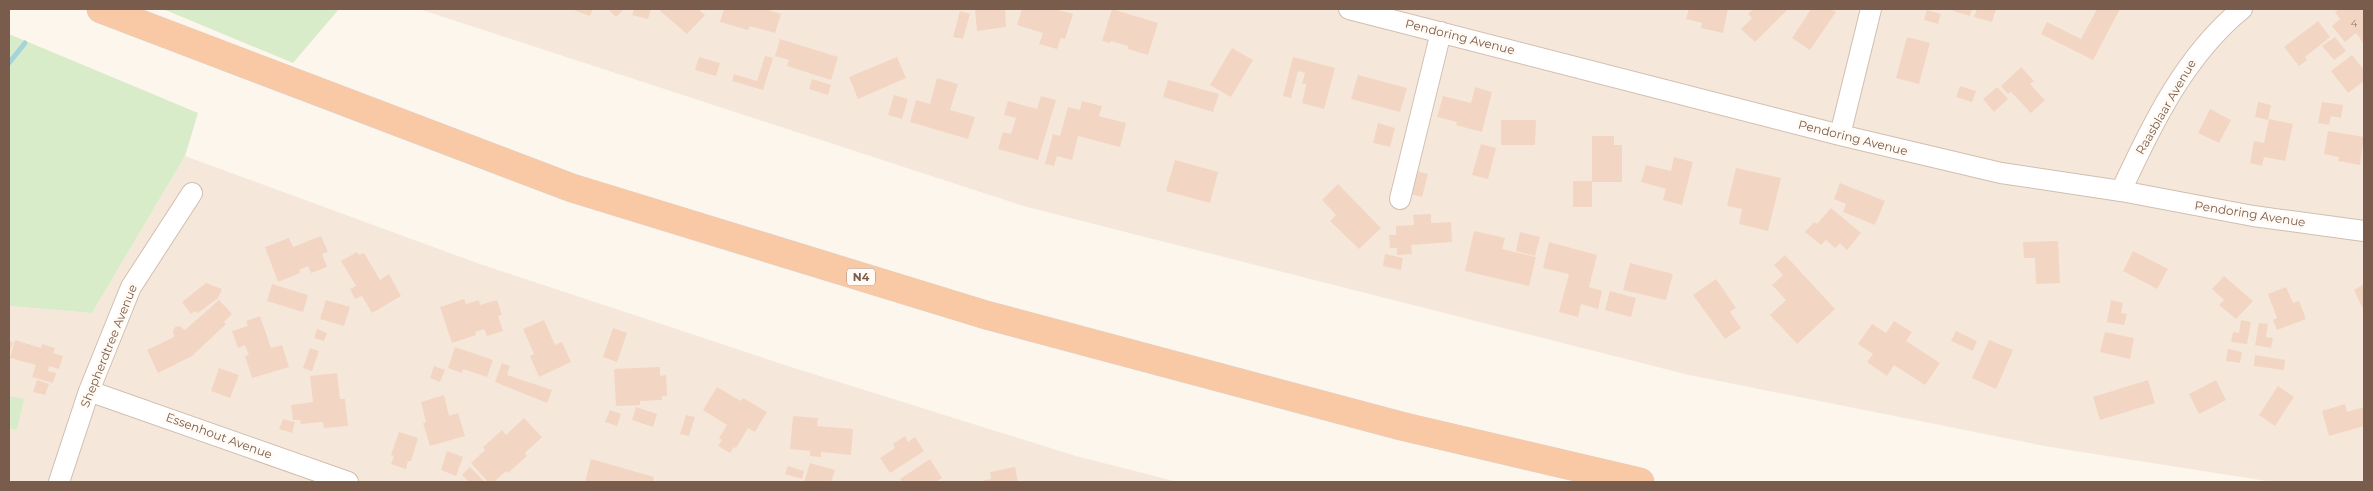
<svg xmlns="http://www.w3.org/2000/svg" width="2373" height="491" viewBox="0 0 2373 491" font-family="Montserrat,sans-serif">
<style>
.residential{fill:#f5e8da}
.green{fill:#d8ecc9}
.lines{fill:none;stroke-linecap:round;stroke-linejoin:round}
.stream{stroke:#a5d3da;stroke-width:5}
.building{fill:#f3d5c3}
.minor-casing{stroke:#d1beb0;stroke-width:22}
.trunk-casing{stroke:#dad1cd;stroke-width:29}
.minor{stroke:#fff;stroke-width:20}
.trunk{stroke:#f9c8a4;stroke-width:28}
.labels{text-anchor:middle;stroke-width:5;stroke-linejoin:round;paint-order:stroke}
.number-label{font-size:10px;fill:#987a6a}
.shield{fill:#fffaf3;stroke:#a28b7f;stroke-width:1}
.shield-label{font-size:11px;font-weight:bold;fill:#7a5c4d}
.street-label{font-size:12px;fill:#7a5c4d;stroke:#fffaf3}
</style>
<rect width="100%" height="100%" fill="#fdf6ec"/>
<path class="residential" d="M419,9h1945v473h-91l-223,-35 -361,-72 -666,-169z
M185,156l292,107 314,104 285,89 102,26h-1169v-176l83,7z"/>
<path class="green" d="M163,9h176l-46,54z
M9,34l189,79 -13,43 -93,157 -83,-7z
M9,396l15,3 -7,31 -8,-2z"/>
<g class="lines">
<path class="stream" d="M9,63l16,-20"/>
</g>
<path class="building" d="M571,9h22l-3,7z
M608,9h16l-8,8z
M634,9h17l-3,10 -16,-4z
M658,9h40l7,6 -18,19z
M724,9h41l16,5 -6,19 -25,-7 -2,4 -28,-8z
M975,9h30l1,18 -29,4z
M1022,9h33l18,5 -8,25 -4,-1 -4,11 -18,-5 4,-11 -26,-8z
M1112,9l46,14 -10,32 -20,-6v-3l-17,-5 -1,2 -8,-2z
M1689,9h39l-5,24 -22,-5 1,-5 -16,-4z
M1753,9h32l2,1 -32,32 -14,-13 11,-11 -4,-4z
M1811,9h20l5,3 -26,38 -18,-12z
M1953,9h19l-2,7 -17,-5z
M1977,9h19l-4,13 -18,-5z
M2097,9h23l-27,51 -52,-26 6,-12 34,17z
M2340,9h24v35l-8,-11 -11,9 -13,-16 8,-7 -5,-7z
M1927,10l14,4 -3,10 -14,-4z
M960,11l10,3 -7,25 -10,-2z
M2318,21l12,16 -25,20 2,3 -8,6 -15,-19z
M1907,37l23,6 -11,41 -23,-6z
M2335,37l11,14 -12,9 -12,-14z
M780,39l58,18 -7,23 -44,-14 2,-6 -14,-4z
M1232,48l21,12 -22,37 -21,-12z
M2352,55l12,15v11l-16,12 -17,-22z
M765,56l8,2 -10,32 -31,-9 2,-7 23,7z
M699,57l21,6 -4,13 -21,-6z
M897,57l9,21 -48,21 -9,-22z
M1293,57l42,11 -11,41 -22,-6 6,-26 -2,7h-4l3,-11 -7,-2 -7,27 -8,-2z
M2021,67l13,14 -4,3 15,16 -14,13 -20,-21 -3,2 -7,-8z
M1358,75l49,13 -7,24 -49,-13z
M937,78l21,6 -8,26 25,7 -7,22 -58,-17 6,-22 14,4z
M812,79l19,6 -3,10 -19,-6z
M1168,80l51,14 -6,18 -50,-15z
M1960,86l16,5 -4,11 -16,-5z
M1475,87l17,5 -10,40 -26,-7 1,-3 -20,-5 6,-21 28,7z
M1997,87l11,12 -14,13 -11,-13z
M894,95l14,4 -6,20 -14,-4z
M1041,96l15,4 -18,60 -40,-11 5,-17 8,2 5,-16 -12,-3 4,-14 29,8z
M1082,101l20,5 -3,10 27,7 -6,24 -42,-11 -6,24 -15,-4 -3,10 -9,-2 8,-30 7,2 8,-29 12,3z
M2258,102l13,3 -3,15 -13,-3z
M2322,102l21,3 -2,13 -10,-2 -2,9 -11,-2z
M2210,109l21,11 -12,23 -21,-10z
M2269,119l24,5 -8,37 -21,-4 -2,9 -12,-3 4,-22 10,2z
M1501,120h35l-1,25h-34z
M1378,123l17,5 -5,19 -17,-4z
M2328,131l36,6 -4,28 -22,-4 1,-4 -15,-3z
M1592,136h22v9h8v37h-30z
M1481,144l15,4 -8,31 -16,-4z
M1674,157l19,5 -11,43 -19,-5 3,-11 -25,-7 5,-17 25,6z
M1175,160l43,12 -8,31 -44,-12z
M1736,168l45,10 -13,53 -29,-7 3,-15 -15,-3z
M1416,171l12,3 -6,23 -12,-3z
M1573,181h19v26h-19z
M1840,183l45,18 -10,24 -32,-13 3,-8 -12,-5z
M1338,184l43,44 -22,21 -29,-28 6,-6 -14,-15z
M1831,208l30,25 -14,17 -7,-7 -5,5 -9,-8 -5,5 -16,-13 9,-10 3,2z
M1431,214v9l20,-1 1,20 -41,3 1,9 -15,1v-7h-7l-1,-13h7v-9l18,-1 -1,-10z
M1474,231l31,7 -3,11 34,8 -7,29 -64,-15z
M1520,232l20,5 -5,19 -19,-5z
M321,236l7,16 -6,2 5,13 -16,6 -3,-7 -9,4 1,3 -22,9 -13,-35 24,-9 4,9z
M2058,241l2,42 -24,1 -1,-26h-11l-1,-16z
M1549,242l48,13 -8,32 13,4 -4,18 -17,-5 -3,13 -19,-5 10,-38 -26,-6z
M2133,251l35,18 -11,20 -34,-18z
M357,252l2,3 5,-2 16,27 9,-6 12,22 -29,17 -10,-17 -7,3 -5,-10 6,-3 -15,-25z
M1385,254l18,4 -2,12 -18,-4z
M1785,255l50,54 -38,35 -27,-29 16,-15 -14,-15 11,-10 -9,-10z
M1630,263l43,11 -7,26 -43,-10z
M2224,276l29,25 -17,18 -17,-14 5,-5 -12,-11z
M1716,279l20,29 -6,4 11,16 -16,11 -32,-44z
M206,283l16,6 -4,9 -20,15 -3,-2 -4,3 -9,-12z
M272,284l36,11 -5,17 -36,-11z
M2364,284v27l-10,-21z
M2286,287l7,16 6,-2 7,18 -29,11 -4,-10 4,-2 -9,-24z
M1610,291l26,7 -5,19 -26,-7z
M464,299l2,5 13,-4 1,5 17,-5 5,15 -4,1 5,15 -16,5 -3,-7 -9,3 1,3 -24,8 -12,-36z
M219,300l13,14 -8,8 2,2 -34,32 -34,17 -11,-23 27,-13 -1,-6 2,-4 4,-1 6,4z
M326,300l24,7 -6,19 -24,-7z
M2111,300l12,3 -2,10 6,1 -3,11 -17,-3z
M260,316l11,32 11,-3 7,22 -37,11 -7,-22 4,-1 -4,-10 -7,3 -6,-17 16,-5 -2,-5z
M544,320l11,25 7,-3 9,20 -32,15 -9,-21 4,-2 -11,-25z
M2241,320l10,2 -4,22 -16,-2 2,-10 6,1z
M1894,321l18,11 -6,9 34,22 -15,22 -31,-20 -7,11 -20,-14 6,-8 -15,-10 14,-20 14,9z
M2259,323l9,1 -2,13 7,1 -2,10 -16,-3z
M613,328l14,5 -10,29 -14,-5z
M317,329l10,4 -3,8 -10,-3z
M1956,331l21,10 -4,10 -22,-10z
M2105,332l29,6 -4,21 -30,-7z
M15,340l26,8 1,-4 13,4 -2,5 10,3 -4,13 -10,-3 -1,5 8,2 -3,10 -21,-6 4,-12 -26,-7z
M1989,340l24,10 -17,39 -24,-11z
M9,341l4,1 -4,12z
M455,347l38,13 -6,17 -24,-8 -1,4 -14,-5z
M310,348l9,3 -7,20 -9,-3z
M2228,349l14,3 -2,11 -14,-2z
M2255,355l30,5 -1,10 -30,-4z
M502,363l8,3 -3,9 45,15 -5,13 -52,-21z
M434,366l11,4 -5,12 -10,-4z
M660,367v9l6,-1 1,21h-5v4l-22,1v4l-24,1 -2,-37z
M219,368l20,7 -9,23 -19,-7z
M337,373l3,26h5l3,27 -24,2 -1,-6 -22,2 -1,-4h-7l-2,-15 22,-3 -3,-26z
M37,380l12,4 -4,11 -12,-3z
M2148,380l7,23 -55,17 -7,-23z
M2216,380l10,20 -27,14 -10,-20z
M2278,386l16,11 -19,29 -16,-11z
M717,387l24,14 2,-3 24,14 -12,20 -7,-4 -12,20 -2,-1 -4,6 -12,-7 4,-6 -3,-2 8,-13 -24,-15z
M444,395l5,21 9,-3 7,23 -35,10 -7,-23 3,-1 -5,-20z
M2345,404l2,8 17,-5v19l-35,10 -7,-25z
M636,407l21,7 -4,13 -21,-7z
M610,410l11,4 -4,12 -12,-4z
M686,415l9,2 -6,19 -9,-2z
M793,416l25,2 -1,8 36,3 -2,26 -30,-3v5l-11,-1v-5l-20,-2z
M524,418l18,19 -17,16 2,3 -19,17 -2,-2 -12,11h-6l-17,-19 14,-13 -2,-3 19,-17 4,5z
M283,419l12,3 -3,11 -13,-4z
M399,432l19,6 -7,23h-3l-2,8 -15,-5 3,-8 -3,-1z
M905,436l3,6 7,-5 9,14 -34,22 -10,-15 15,-10 -2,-4z
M447,451l16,6 -7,19 -15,-6z
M591,459l63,18 -1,5h-68z
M930,459l12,19 -6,4h-34l-2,-3z
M810,463l25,7 -4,12h-27z
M788,466l16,5 -2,8 -17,-5z
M470,467l15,15h-16l-7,-7z
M1015,467l3,15h-42l15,-3 -1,-7z"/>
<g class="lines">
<g class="minor-casing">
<path id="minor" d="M1349,9l491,126 161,38 120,18 132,25 111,15
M1840,135l31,-126
M2121,191c30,-65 64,-136 121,-182
M1400,199l41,-167
M89,391l259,91
M59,482l30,-91 42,-104 61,-94"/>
</g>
<g class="trunk-casing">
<path id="trunk" d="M101,9l471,179 414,127 415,111 239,56"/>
</g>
<use href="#minor" class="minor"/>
<use href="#trunk" class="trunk"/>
</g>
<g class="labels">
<g class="number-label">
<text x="2354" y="27">4</text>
</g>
<rect class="shield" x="847" y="268.5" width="28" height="17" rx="4"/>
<g class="shield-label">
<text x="861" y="281">N4</text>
</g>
<g class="street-label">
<text transform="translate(1460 37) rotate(14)" y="4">Pendoring Avenue</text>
<text transform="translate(2166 107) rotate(-60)" y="4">Raasblaar Avenue</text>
<text transform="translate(1853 138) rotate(14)" y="4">Pendoring Avenue</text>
<text transform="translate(2250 214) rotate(9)" y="4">Pendoring Avenue</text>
<text transform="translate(109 346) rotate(-68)" y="4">Shepherdtree Avenue</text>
<text transform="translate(219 436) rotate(20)" y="4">Essenhout Avenue</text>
</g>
</g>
<rect width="2373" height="491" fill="none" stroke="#7a5c4d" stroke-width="20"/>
</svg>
